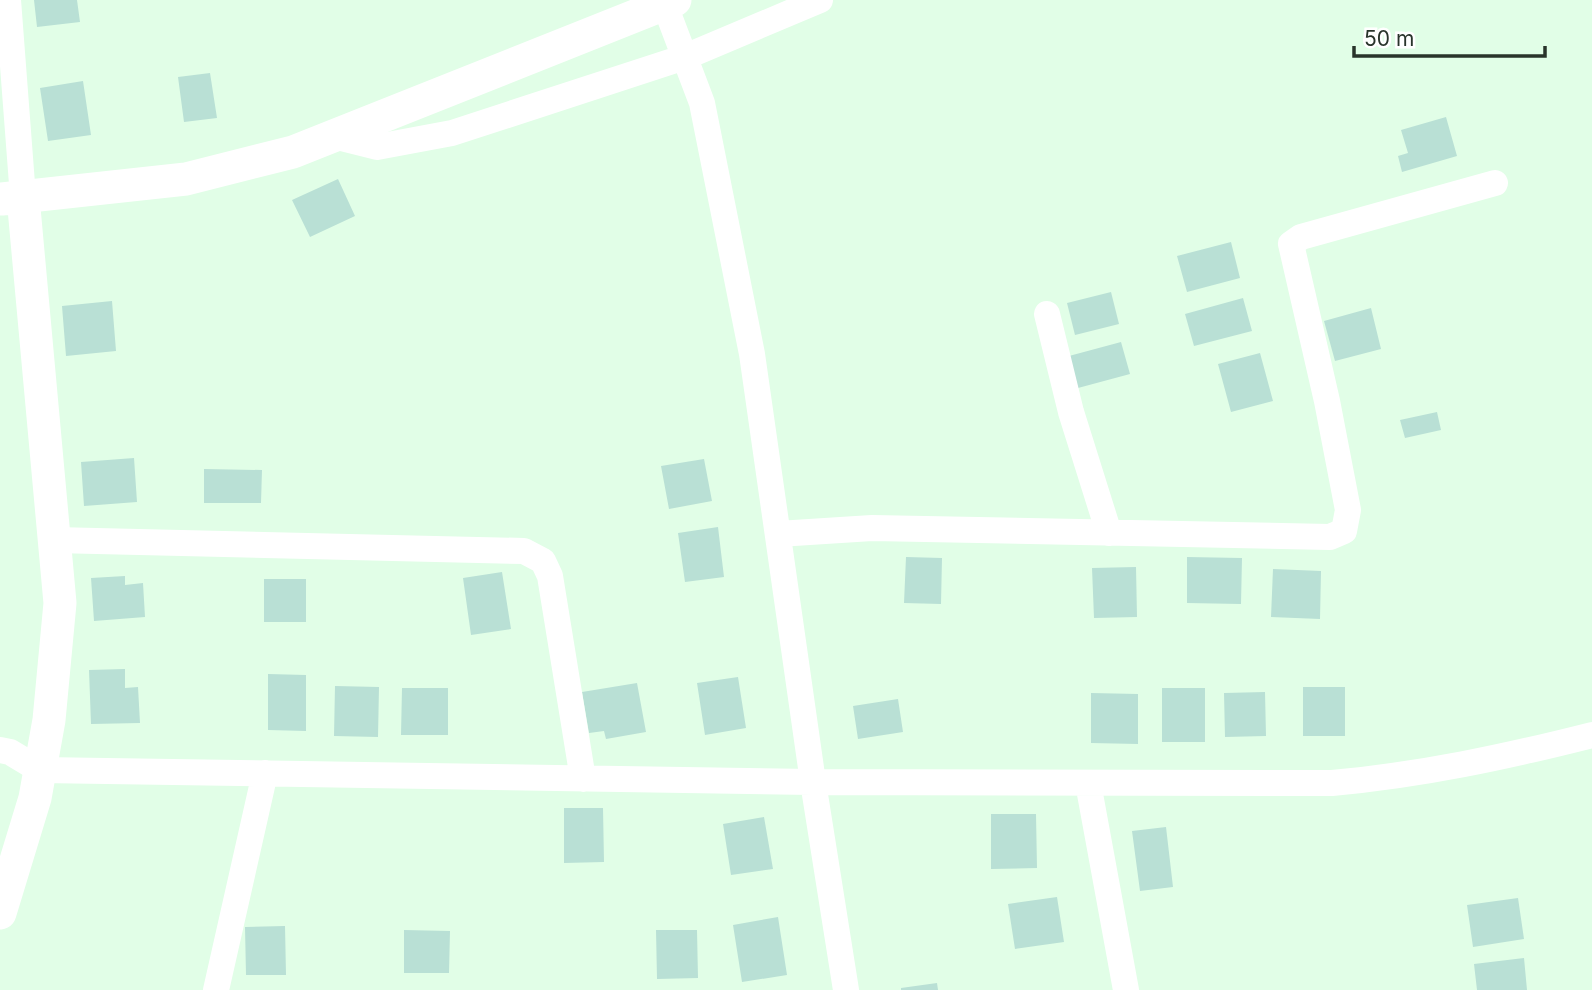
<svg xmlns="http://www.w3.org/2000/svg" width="1592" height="990" viewBox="0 0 1592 990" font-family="Inter,sans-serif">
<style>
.building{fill:#b9e0d5}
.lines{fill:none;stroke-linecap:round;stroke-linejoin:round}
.minor{stroke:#fff;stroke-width:26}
.tertiary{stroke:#fff;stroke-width:33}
</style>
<rect width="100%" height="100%" fill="#e1fee7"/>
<path class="building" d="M34,0h43l3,22 -43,5z
M210,73l7,45 -33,4 -6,-45z
M83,81l8,54 -43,6 -8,-53z
M1446,117l11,39 -55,16 -4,-16 10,-3 -7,-23z
M338,179l17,37 -45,21 -18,-37z
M1231,242l9,36 -53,14 -10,-36z
M1111,292l8,32 -44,11 -8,-32z
M1243,298l9,33 -58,15 -9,-32z
M112,301l4,50 -50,5 -4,-50z
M1371,308l10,41 -46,12 -11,-40z
M1121,342l9,32 -52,14 -9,-32z
M1260,353l13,48 -42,11 -13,-48z
M1437,412l4,18 -36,8 -5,-18z
M134,458l3,44 -53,4 -3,-44z
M704,459l8,42 -43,8 -8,-43z
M204,469l58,1 -1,33h-57z
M718,527l6,50 -39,5 -7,-49z
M906,557l36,1 -1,46 -37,-1z
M1187,557l55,1 -1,46 -54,-1z
M1136,567l1,50 -43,1 -2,-50z
M1273,569l48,2 -1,48 -49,-2z
M502,572l9,57 -40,6 -8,-57z
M125,576v9l18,-2 2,34 -51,4 -3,-43z
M264,579h42v43h-42z
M125,669v19l13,-1 2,36 -49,1 -2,-54z
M268,674l38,1v56l-38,-1z
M738,677l8,51 -41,7 -8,-52z
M637,683l9,49 -40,7 -2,-8 -15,2 -7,-41z
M335,686l44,1 -1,50 -44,-1z
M1303,687h42v49h-42z
M402,688h46v47h-47z
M1162,688h43v54h-43z
M1265,692l1,44 -41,1 -1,-44z
M1091,693l47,1v50l-47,-1z
M898,699l5,33 -45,7 -5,-33z
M564,808h39l1,54 -40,1z
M991,814h45l1,54 -46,1z
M764,817l9,52 -42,6 -8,-51z
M1166,827l7,60 -33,4 -8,-60z
M1057,897l7,45 -49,7 -7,-45z
M1518,898l6,41 -51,8 -6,-42z
M778,917l9,58 -45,7 -9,-57z
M285,926l1,49h-40l-1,-48z
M404,930l46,1 -1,42h-45z
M656,930h41l1,48 -41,1z
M1524,958l3,32h-50l-3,-26z
M937,983l1,7h-37v-2z"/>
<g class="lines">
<path class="minor" d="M8,0l15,197
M663,0l39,103 50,251 61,428 33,208
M333,136l44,11 75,-14 233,-76 135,-57
M1047,314l24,98 38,121
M778,534l94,-6 458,9 14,-6 4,-21 -21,-109 -36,-157 10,-7 194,-54
M54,540l470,11 19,10 7,15 33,203
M0,750l10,2 30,18 773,12 519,1c89,-8 173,-26 260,-48
M1088,783l38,207
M216,990l49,-217"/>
<path class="tertiary" d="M2,199l184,-20 107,-27 382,-152
M0,913l35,-115 14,-78 11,-117 -37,-406"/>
</g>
<path d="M1354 46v10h191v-10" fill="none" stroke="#29342b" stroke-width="3.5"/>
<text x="1364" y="46" font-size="21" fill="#29342b" stroke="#ffffff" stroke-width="5" paint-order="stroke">50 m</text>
</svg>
